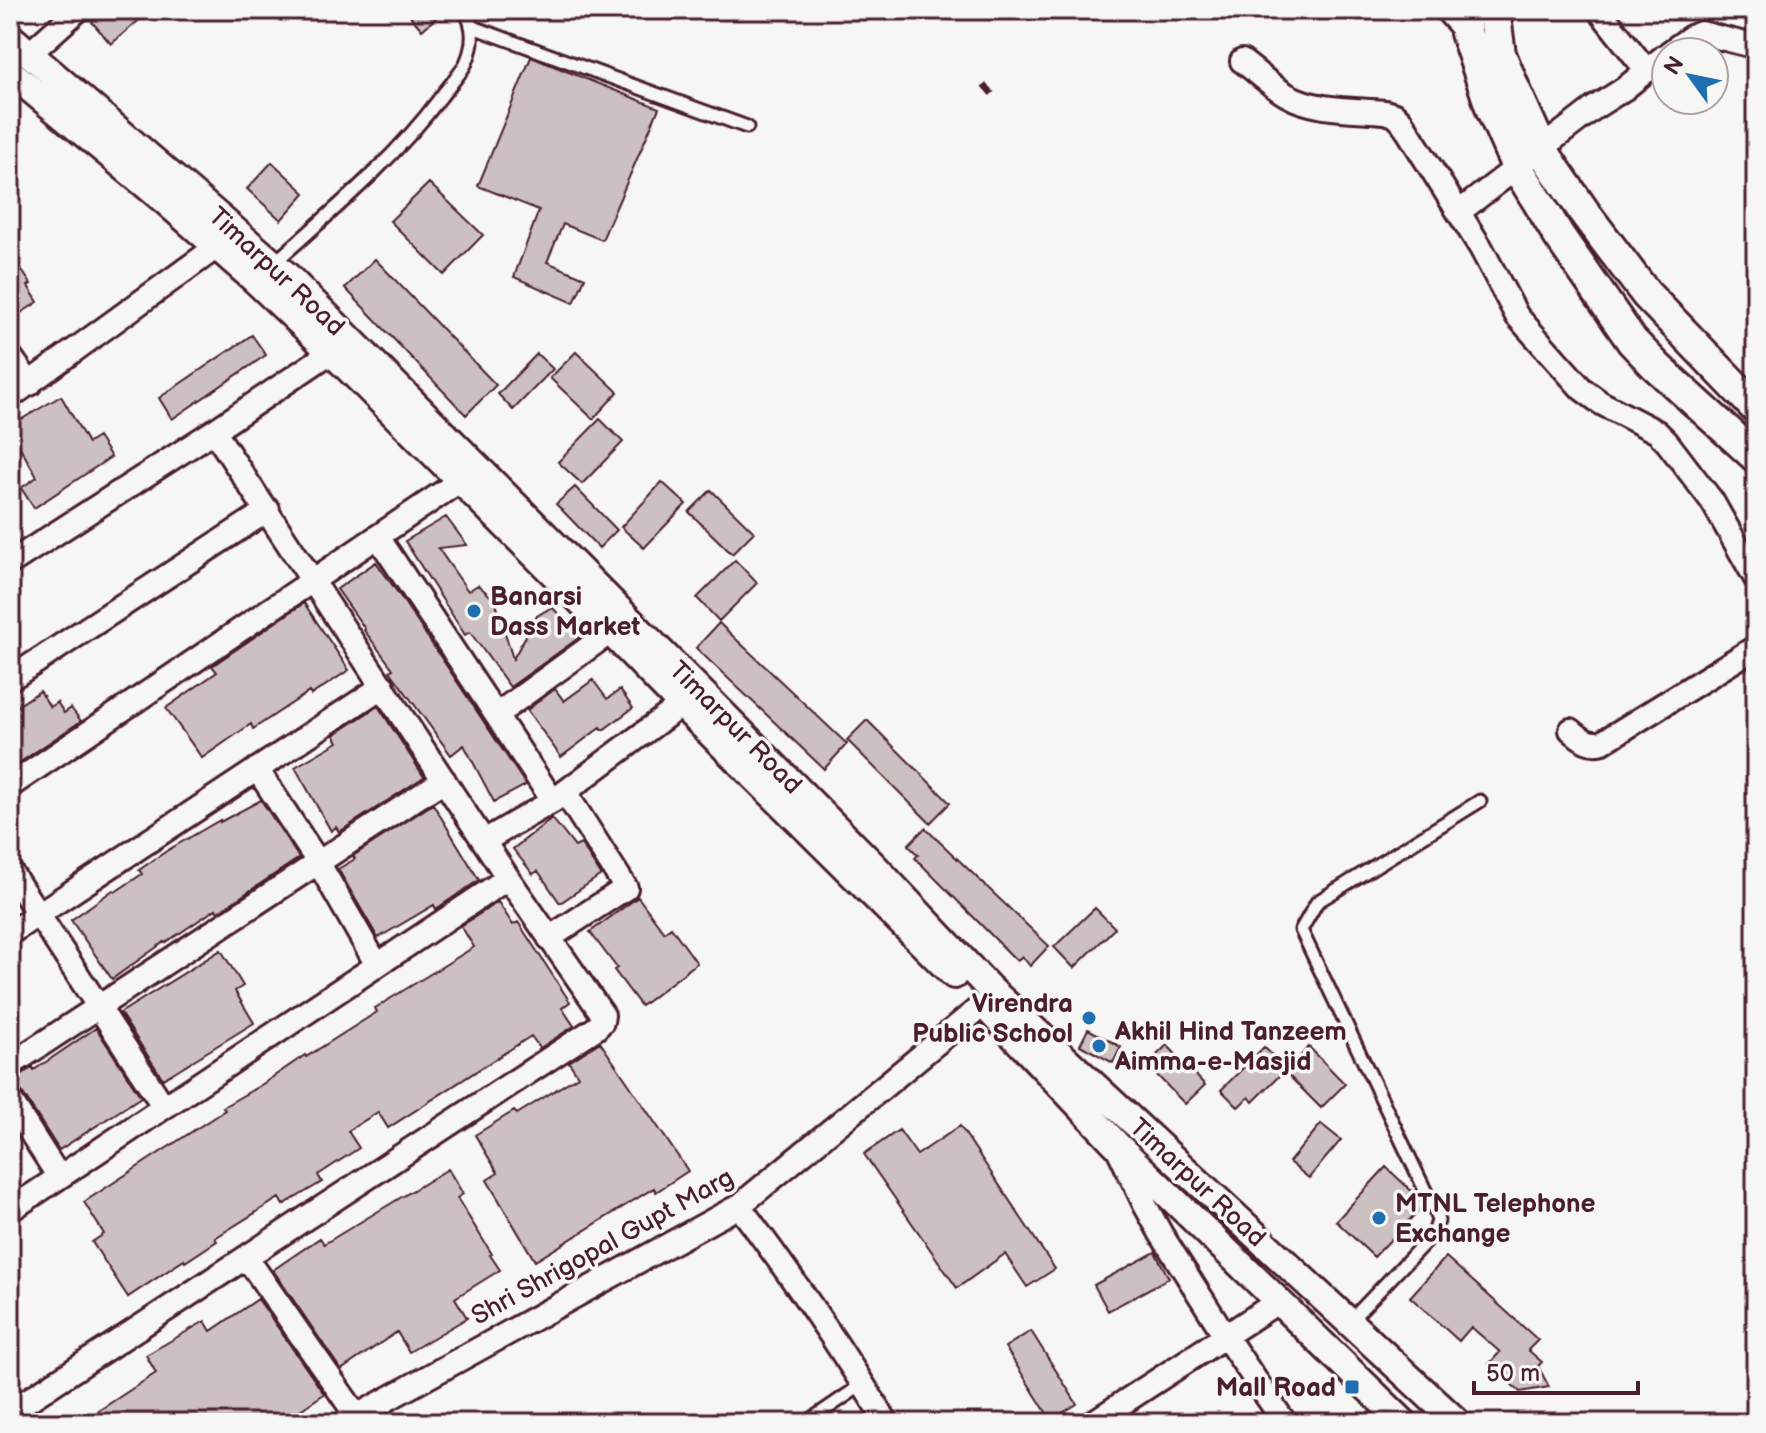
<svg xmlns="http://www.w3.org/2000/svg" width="1766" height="1433" viewBox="0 0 1766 1433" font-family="'Balsamiq Sans',sans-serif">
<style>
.building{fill:#ccc1c0;stroke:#4a1f2b;stroke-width:2}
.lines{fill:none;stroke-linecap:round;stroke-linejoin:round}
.service-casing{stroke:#4a1f2b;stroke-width:17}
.minor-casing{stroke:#4a1f2b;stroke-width:28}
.tertiary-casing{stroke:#4a1f2b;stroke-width:32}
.secondary-casing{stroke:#4a1f2b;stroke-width:36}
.service{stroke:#f6f6f2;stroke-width:11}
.minor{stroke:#f6f6f2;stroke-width:22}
.tertiary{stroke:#f6f6f2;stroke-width:26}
.secondary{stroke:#f6f6f2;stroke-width:30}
.rail{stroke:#4a1f2b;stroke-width:6;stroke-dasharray:12 6;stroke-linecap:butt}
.poi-dot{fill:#1f6fb2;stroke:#f6f6f2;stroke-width:3}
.labels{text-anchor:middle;stroke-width:7;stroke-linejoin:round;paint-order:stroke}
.street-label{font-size:26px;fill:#4a1f2b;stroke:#f6f6f2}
.poi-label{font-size:26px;font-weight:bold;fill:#4a1f2b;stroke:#f6f6f2;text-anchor:start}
</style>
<rect width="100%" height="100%" fill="#f6f6f2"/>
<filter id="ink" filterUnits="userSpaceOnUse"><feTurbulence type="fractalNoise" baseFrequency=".0125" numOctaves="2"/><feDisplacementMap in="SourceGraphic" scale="16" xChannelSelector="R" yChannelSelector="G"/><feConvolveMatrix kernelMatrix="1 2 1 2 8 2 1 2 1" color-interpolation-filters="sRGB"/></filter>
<g filter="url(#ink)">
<path class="building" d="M106,10h45l-40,34 -19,-22z
M405,10h40l-23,20z
M531,57l128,51 -57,132 -39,-16 -16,38 38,16 -11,25 -60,-26 25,-67 -61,-24z
M272,162l33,31 -24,27 -34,-31z
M429,183l54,52 -39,40 -54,-54z
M10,253l21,31 -3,2 10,16 -28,18z
M375,259l121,126 -30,30 -121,-127z
M252,335l14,20 -94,64 -13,-21z
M576,352l42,40 -25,27 -43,-41z
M537,354l16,15 -40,41 -15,-16z
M61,396l27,47 10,-6 13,20 -77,51 -13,-20 16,-11 -27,-47v-4z
M600,419l23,23 -41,42 -24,-22z
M662,482l24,22 -42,44 -23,-21z
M575,487l42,43 -18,18 -43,-44z
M711,490l43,42 -22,22 -43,-42z
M446,517l21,28 -29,3 30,43 10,-6 17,15 18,59 24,-43 15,-9 28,30 -70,50 -40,-55 -5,3 -60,-94z
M735,560l22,23 -38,38 -22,-23z
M376,562l24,34 126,189 -32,17 -30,-57 -13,10 -61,-84 3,-2 -29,-39 1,-1 -28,-40z
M304,603l45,67 -38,25 -2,-3 -56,37 -2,-5 -49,34 -36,-50 51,-36 -5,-6z
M719,623l128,121 -23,25 -128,-121z
M593,680l14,19 13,-9 13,18 -30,22 -2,-3 -40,30 -34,-47 28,-21 9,12z
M40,691l10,16 7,-5 7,11 7,-5 10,13 -71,48v-58z
M378,706l46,71 -85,55 -3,-5 -5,4 -36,-64 43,-25 -4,-7z
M867,720l83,83 -20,20 -83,-83z
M261,800l38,58 -81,54 -2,-3 -51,34 -1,-1 -52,37 -41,-59 42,-30 2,2 27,-18 -3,-4 29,-20 52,-30v2z
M433,804l46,76 -43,29 -2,-4 -56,33 -40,-69 17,-10 -2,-3z
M552,818l23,29 6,-3 20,31 -41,28 -22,-32 -5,3 -20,-25z
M925,828l124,118 -19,20 -8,-10 -5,5 -102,-103 3,-3 -10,-10z
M638,897l26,35 7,-5 26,36 -56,43 -27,-36 3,-2 -27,-36z
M498,902l15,23 5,-3 52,80 -8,6 12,18 -34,22 -9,-12 -143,92 -10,-16 -30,19 11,17 -41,27 4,7 -39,23 -4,-7 -64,40 2,3 -32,21 -1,-2 -56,37 -36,-55 12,-8 -20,-32 141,-92 -2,-3 38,-22 44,-30 1,2 71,-45 -2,-4 99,-61 -13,-21z
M1095,908l20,20 -41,40 -20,-21z
M221,950l22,36 -8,5 19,32 -91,56 -43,-66z
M96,1028l45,69 -82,53 -37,-58 -5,-4 -6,-2 -1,-7 8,-2 15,-10 1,3z
M1088,1029l33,18 -8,16 -33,-18z
M600,1042l88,129 -32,21 -2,-4 -119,73 -48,-81 11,-7 -23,-38 39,-24 3,3 61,-38 -9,-14z
M1167,1045l38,40 -20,19 -38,-39z
M1264,1047l22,22 -33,33 -4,-5 -11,10 -17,-17z
M1309,1047l36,37 -24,24 -36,-36z
M1321,1124l20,16 -32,38 -20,-16z
M960,1126l95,143 -28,18 -22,-33 -48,34 -93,-134 35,-24 18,25z
M1386,1167l34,32 3,7 -49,51 -38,-36z
M448,1169l15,25 -6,4 35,56 -2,1 10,15 -45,28 12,20 -58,34 -12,-20 -56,38 -68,-100 47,-32 4,6z
M1155,1252l14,26 -61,33 -14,-26z
M1446,1257l92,83 -10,10 14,12 -4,4 11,21 -29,5 -31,-28 11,-12 -29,-25 -12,14 -49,-44z
M258,1299l66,95 -43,29h-201l76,-50 -10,-18 59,-34 6,10z
M1031,1331l46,73 -26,16 -46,-73z"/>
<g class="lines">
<g class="service-casing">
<path id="service" d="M473,27l274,100
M273,264c58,-52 120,-103 167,-166 8,-11 20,-23 26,-35 8,-18 9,-37 -2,-53
M1349,1322l85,-89 4,-12 -3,-10 -134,-281 16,-28 163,-101
M806,1423l57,-39"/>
</g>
<g class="minor-casing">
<path id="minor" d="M1446,10l25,27
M1599,10l48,61
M1670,52l21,-15 10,-4 48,12 7,-1
M29,54l49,-44
M1242,61c15,11 29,25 45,34 28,16 66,14 98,17l10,3 7,7 79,126 36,68 65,73 19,14 56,29 10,10 45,59 44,78
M1459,212l135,-104 30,-19 42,-34
M10,356l20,28
M10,397l219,-159
M378,537l175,264
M10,563l204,-132 129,-87
M10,679l258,-169
M496,715l128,-93
M1571,730c11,9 18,16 32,12l153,-95
M257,769l61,93 59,103
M10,786l451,-306 10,-9
M484,841l69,-40 140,-105
M10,871l154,236
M10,933l373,-247
M549,938l77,-50 -61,-96
M10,1065l434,-285
M10,1100l49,77
M1119,1151l26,54 16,29 65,103 59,86
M739,1206c53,70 102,142 148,217
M10,1210l498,-332
M247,1258l109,157
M10,1412l586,-384 6,-6 1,-7 -95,-137 -294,-447
M344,1423l395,-217 245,-202
M1092,1423l187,-122"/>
</g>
<g class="tertiary-casing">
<path id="tertiary" d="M10,37l275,237 589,592 115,122 469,435
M10,72l154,128 91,80 93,88 208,208 125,128 273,271
M990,1011l125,132 289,280"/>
</g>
<g class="secondary-casing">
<path id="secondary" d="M1465,10l1,23 26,77 25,57 42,69 73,105 25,26 99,90
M1494,10l6,44 13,32 28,62 15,23 31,45 59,78 110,114"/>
</g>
<use href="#service" class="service"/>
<use href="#minor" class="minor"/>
<use href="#tertiary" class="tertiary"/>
<use href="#secondary" class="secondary"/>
<path class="rail" d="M984,85l9,10"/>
</g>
</g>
<g class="poi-dot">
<circle cx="474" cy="611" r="8"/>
<circle cx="1089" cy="1018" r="8"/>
<circle cx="1099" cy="1046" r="8"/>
<circle cx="1379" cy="1218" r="8"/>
<rect x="1344" y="1379" width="16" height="16" rx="4"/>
</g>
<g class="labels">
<g class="street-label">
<text transform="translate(277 271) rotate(43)" y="9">Timarpur Road</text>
<text transform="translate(736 727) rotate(45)" y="9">Timarpur Road</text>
<text transform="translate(1198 1182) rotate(43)" y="9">Timarpur Road</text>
<text transform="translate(602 1246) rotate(-29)" y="9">Shri Shrigopal Gupt Marg</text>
</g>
<g class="poi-label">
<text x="490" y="605">Banarsi<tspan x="490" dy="30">Dass Market</tspan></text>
<text x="1073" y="1012" text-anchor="end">Virendra<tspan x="1073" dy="30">Public School</tspan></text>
<text x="1115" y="1040">Akhil Hind Tanzeem<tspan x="1115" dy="30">Aimma-e-Masjid</tspan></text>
<text x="1395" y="1212">MTNL Telephone<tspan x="1395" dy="30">Exchange</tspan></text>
<text x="1336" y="1396" text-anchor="end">Mall Road</text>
</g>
</g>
<rect width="1766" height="1433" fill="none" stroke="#f6f6f2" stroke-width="40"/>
<rect x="20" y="20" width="1726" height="1393" fill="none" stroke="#4a1f2b" stroke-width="3" filter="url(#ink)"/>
<g transform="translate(1690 76) rotate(303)"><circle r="38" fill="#f6f6f2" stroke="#b1a0a2" stroke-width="2"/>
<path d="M0-6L14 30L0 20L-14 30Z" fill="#1f6fb2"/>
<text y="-12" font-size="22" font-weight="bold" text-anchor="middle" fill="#4a1f2b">N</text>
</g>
<path d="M1474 1381v12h164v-12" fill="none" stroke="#4a1f2b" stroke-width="4"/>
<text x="1486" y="1381" font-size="24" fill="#4a1f2b" stroke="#f6f6f2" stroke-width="6" paint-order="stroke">50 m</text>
</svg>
